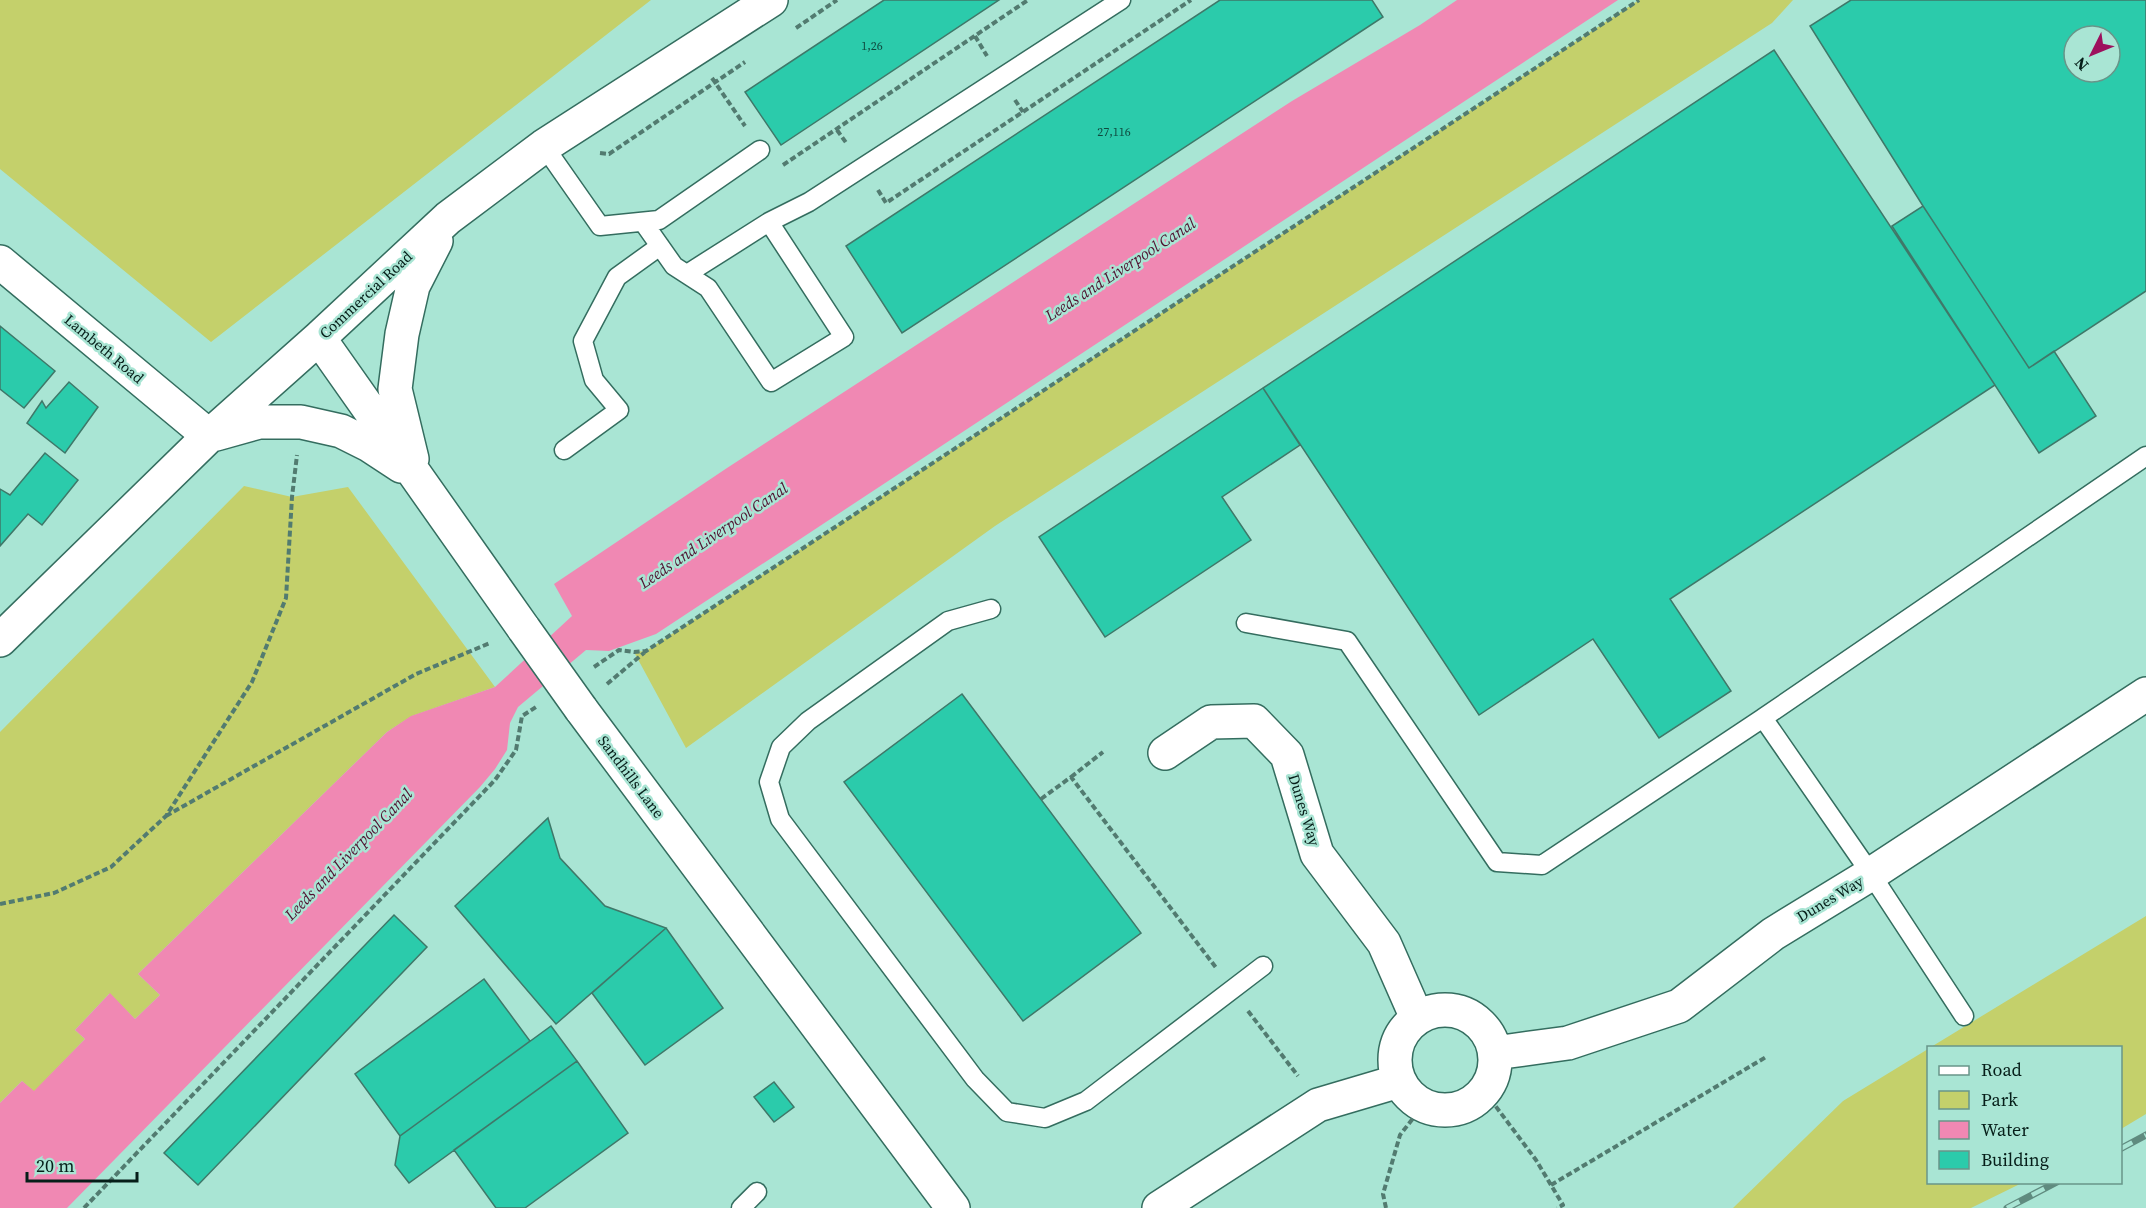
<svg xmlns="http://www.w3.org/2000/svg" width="2146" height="1208" viewBox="0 0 2146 1208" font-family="'Source Serif 4',serif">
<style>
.green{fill:#c4d06b}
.water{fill:#f088b3}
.building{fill:#2bcbab;stroke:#3f7869;stroke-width:1.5;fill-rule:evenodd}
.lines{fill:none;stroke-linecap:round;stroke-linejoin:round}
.lane-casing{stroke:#346d5f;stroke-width:21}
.street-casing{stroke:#346d5f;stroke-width:36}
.secondary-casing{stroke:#346d5f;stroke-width:36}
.primary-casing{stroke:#346d5f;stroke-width:36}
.path{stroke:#527b70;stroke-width:4;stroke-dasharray:6 3;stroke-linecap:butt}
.lane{stroke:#fff;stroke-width:18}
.street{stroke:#fff;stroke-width:33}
.secondary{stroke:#fff;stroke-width:33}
.primary{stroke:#fff;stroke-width:33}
.rail-casing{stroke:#5f8b7f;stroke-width:7}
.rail{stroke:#a9e5d4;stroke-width:4.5;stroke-dasharray:14;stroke-linecap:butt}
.primary-bridge-casing{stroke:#346d5f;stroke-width:36;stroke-linecap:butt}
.primary-bridge{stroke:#fff;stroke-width:33}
.labels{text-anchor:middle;stroke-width:5;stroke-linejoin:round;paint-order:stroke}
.number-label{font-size:12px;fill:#0f493e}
.street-label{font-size:15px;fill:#061e19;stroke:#a9e5d4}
.water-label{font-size:16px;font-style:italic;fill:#501130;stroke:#a9e5d4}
</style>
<rect width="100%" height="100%" fill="#a9e5d4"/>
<path class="green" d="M0,0h651l-440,342 -211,-173z
M1639,0h154l-21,23 -777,503 -309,222 -52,-96 12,-1 61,-40z
M244,486l48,11 56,-10 147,200 -83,29 -25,16 -249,242 22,21 -25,24 -26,-25 -34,36 10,9 -51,53 -12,-11 -22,22v-371z
M2146,916v198l-25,15 -1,-81 -189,-1z
M1928,1049v133l94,1 -51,25h-238l110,-107z"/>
<path class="water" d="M1457,0h161l-962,634 -47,17 -23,-1 -68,57 -8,16 -3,27 -12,19 -15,18 -413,421h-67v-105l22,-22 12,10 51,-52 -10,-9 35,-37 25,26 25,-24 -22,-21 249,-242 24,-16 84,-29 77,-71 -18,-32 173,-116 565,-367 128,-76z"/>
<path class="building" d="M884,0h115l-218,145 -36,-53z
M1220,0h152l11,17 -481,316 -56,-87z
M1851,0h295v291l-117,77 -106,-162 -113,-180zM2074,36h36v36h-36z
M1774,50l221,335 -325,214 61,92 -72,47 -66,-99 -114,76 -216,-327z
M1923,206l106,162 25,-17 42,65 -57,37 -147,-227z
M0,326l55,45 -31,37 -24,-19z
M69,382l29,25 -33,46 -38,-30 15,-22 4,7z
M1263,388l37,57 -78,52 29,43 -146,97 -66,-100z
M45,453l33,27 -36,45 -14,-11 -28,32v-57l10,6z
M962,694l179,239 -118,88 -179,-239z
M548,818l12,40 45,48 61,22 -110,96 -101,-118z
M394,915l33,32 -229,238 -34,-32z
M666,928l57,80 -78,57 -53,-72z
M484,979l46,62 -130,95 -45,-62z
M551,1026l26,35 -168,122 -14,-18 5,-29z
M577,1061l51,72 -103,75h-29l-42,-58z
M774,1082l20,25 -20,15 -20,-25z"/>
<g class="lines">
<g class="lane-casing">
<path id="lane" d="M544,146l56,80 59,-6 101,-70
M643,222l31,44 34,22 63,94 73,-45 -75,-115 -82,52
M769,222l40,-20 312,-202
M564,450l55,-40 -25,-30 -11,-39 34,-64 43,-31
M991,609l-43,12 -140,100 -27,26 -12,35 11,37 195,260 32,33 38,6 41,-17 177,-135
M1246,623l101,18 150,221 45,3 221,-147 108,156 93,142
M1763,718l383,-262
M741,1208l16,-16"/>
</g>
<g class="street-casing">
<path id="street" d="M1165,753l46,-31 43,-1 33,34 30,99 67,89 33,75
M1395 1060a50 50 0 1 1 100 0a50 50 0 1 1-100 0Z
M1495,1053l73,-10 111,-37 94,-72 98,-60 275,-180
M1159,1208l159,-103 81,-24"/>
</g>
<g class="secondary-casing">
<path id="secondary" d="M0,262l209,174"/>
</g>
<g class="primary-casing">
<path id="primary" d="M319,338l205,291
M216,434l43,-12h42l40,9 28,14 32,21
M412,459l-17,-70 7,-55 11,-48 23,-45
M0,640l209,-204 110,-98 129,-120 96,-72 227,-146
M581,709l372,499"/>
</g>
<path class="path" d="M796,28l41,-28
M975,36l12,20
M712,78l33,48
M1015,100l8,12
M837,130l10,14
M600,153l9,1 136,-92
M783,165l245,-165
M878,190l8,13 305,-203
M594,667l25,-17 15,2 12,-1 993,-651
M607,684l38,-32
M1071,777l32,-25
M1041,799l30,-22 146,192
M166,816l250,-142 74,-31
M0,904l54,-11 57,-26 55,-51 86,-134 34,-84 6,-101 5,-42
M1248,1011l50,65
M1485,1092l51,68 27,45 -6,3
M1551,1185l215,-128
M84,1208l411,-428 21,-30 6,-34 14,-9
M1386,1208l-3,-14 17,-59 18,-23"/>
<use href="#lane" class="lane"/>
<use href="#street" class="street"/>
<use href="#secondary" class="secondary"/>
<use href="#primary" class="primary"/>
<g class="rail-casing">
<path id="rail" d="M2120,1149l26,-14
M2007,1208l50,-26"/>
</g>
<use href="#rail" class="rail"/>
<g class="primary-bridge-casing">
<path id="primary-bridge" d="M524,629l57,80"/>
</g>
<use href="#primary-bridge" class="primary-bridge"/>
</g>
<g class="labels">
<g class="number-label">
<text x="872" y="50">1,26</text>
<text x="1114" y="136">27,116</text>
</g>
<g class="street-label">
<text transform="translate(366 295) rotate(-43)" y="5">Commercial Road</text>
<text transform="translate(104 349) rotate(40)" y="5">Lambeth Road</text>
<text transform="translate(631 777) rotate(53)" y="5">Sandhills Lane</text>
<text transform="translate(1304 810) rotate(73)" y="5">Dunes Way</text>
<text transform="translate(1830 899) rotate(-31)" y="5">Dunes Way</text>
</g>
<g class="water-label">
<text transform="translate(1120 269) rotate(-33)" y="6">Leeds and Liverpool Canal</text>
<text transform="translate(713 535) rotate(-34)" y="6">Leeds and Liverpool Canal</text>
<text transform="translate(348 854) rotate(-46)" y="6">Leeds and Liverpool Canal</text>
</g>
</g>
<rect x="1927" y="1046" width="195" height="138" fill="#a9e5d4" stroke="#689589" stroke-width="1.5"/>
<rect x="1939" y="1066" width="30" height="9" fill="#ffffff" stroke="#689589" stroke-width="1.5"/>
<text x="1981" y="1076" font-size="18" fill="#061e19">Road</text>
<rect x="1939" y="1091" width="30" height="18" fill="#c4d06b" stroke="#689589" stroke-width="1.5"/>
<text x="1981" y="1106" font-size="18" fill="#061e19">Park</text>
<rect x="1939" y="1121" width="30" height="18" fill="#f088b3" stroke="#689589" stroke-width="1.5"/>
<text x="1981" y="1136" font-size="18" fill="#061e19">Water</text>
<rect x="1939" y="1151" width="30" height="18" fill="#2bcbab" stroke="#689589" stroke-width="1.5"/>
<text x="1981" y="1166" font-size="18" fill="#061e19">Building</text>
<g transform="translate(2092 54) rotate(227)"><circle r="28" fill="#a9e5d4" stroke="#689589" stroke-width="1.5"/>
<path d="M0-4.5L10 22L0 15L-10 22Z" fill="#9d105d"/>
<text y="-9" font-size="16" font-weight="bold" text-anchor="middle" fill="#061e19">N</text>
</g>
<path d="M27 1172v9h110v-9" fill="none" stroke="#061e19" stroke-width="3"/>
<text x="36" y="1172" font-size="18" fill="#061e19" stroke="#a9e5d4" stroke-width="4.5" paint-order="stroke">20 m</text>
</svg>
